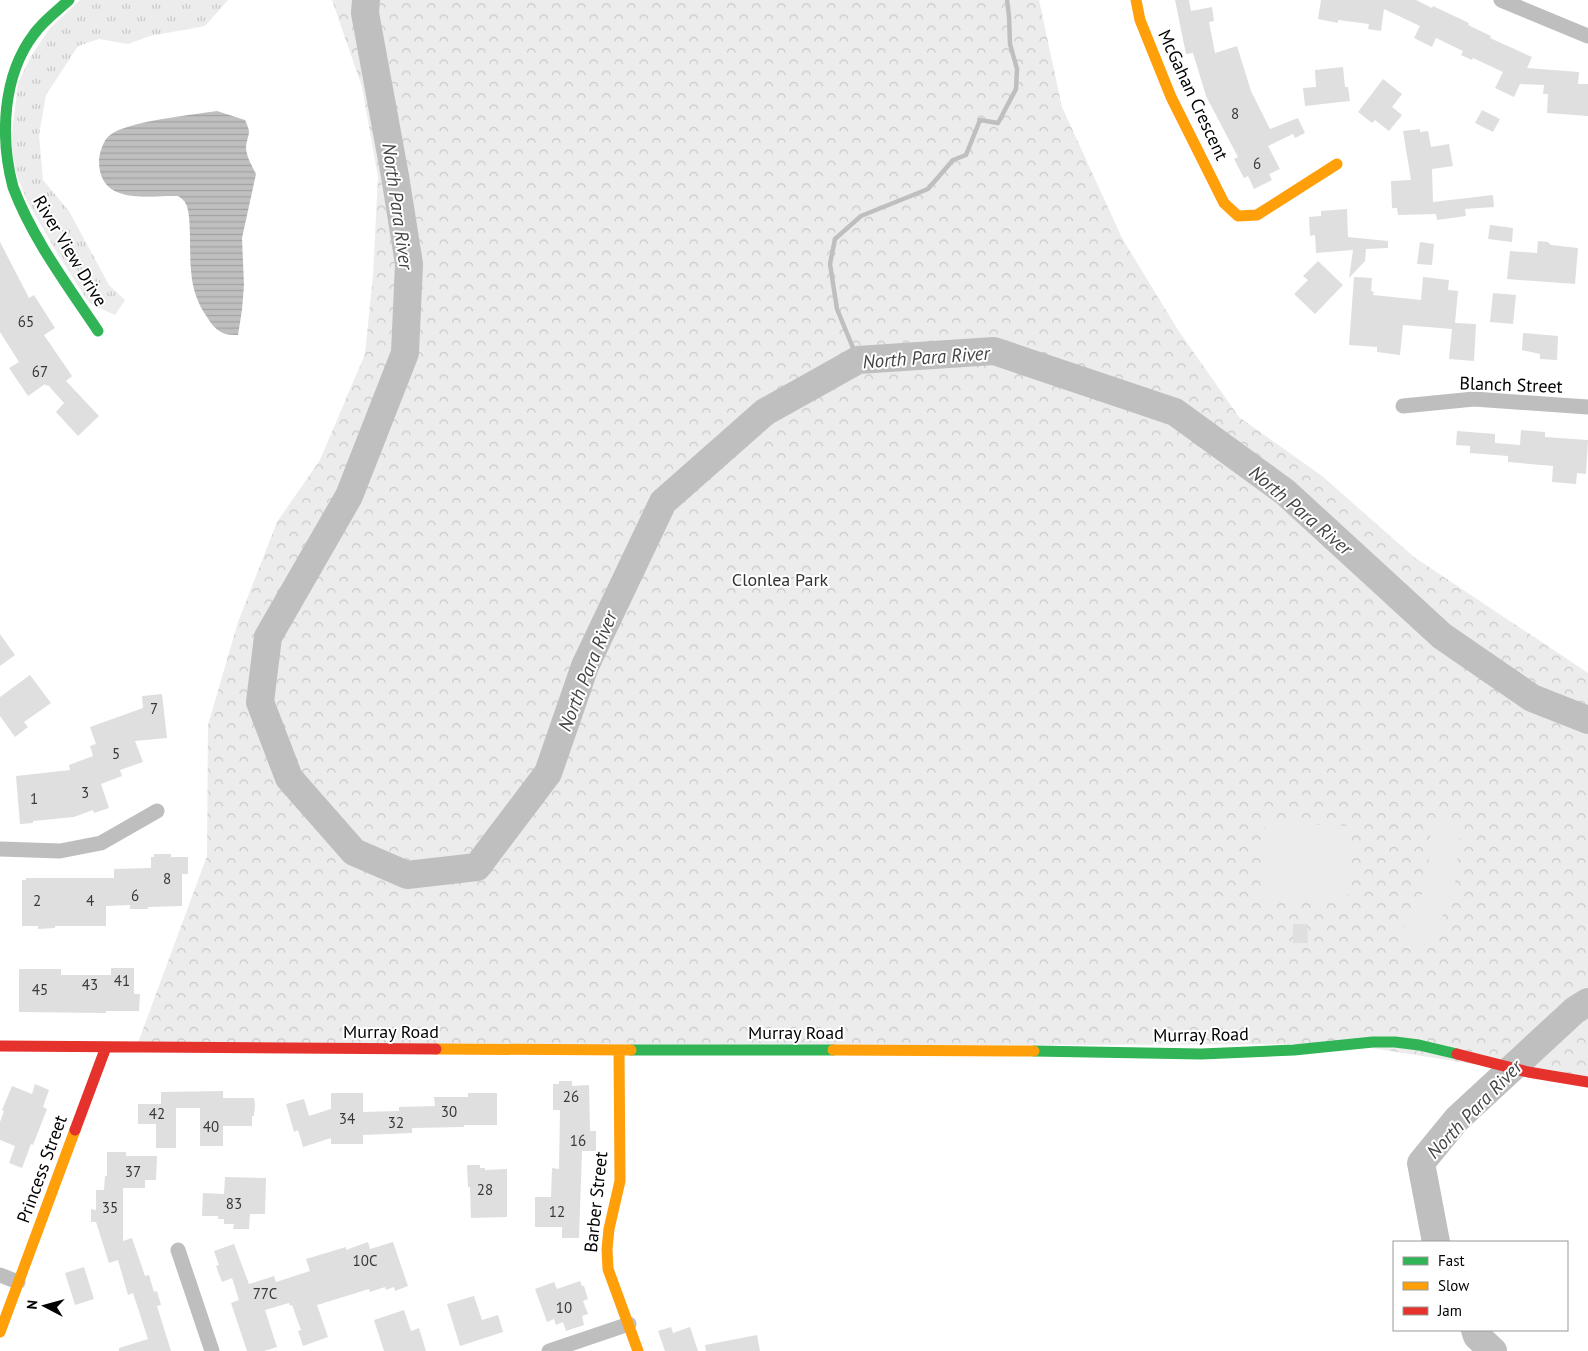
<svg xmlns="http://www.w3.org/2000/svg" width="1588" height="1351" viewBox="0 0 1588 1351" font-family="'PT Sans',sans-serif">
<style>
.grass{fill:url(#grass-tufts)}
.park{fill:url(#park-crowns)}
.pitch{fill:#ececec}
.water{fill:url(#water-rules)}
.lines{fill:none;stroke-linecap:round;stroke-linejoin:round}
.stream{stroke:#bfbfbf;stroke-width:4.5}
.river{stroke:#bfbfbf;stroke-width:28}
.building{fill:#dfdfdf}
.street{stroke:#bebebe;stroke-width:15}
.fast{stroke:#30b455;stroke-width:11}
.slow{stroke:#ff9f0a;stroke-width:11}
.jam{stroke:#e5322d;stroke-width:11}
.labels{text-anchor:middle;stroke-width:4;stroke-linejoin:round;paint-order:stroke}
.number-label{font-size:15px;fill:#383838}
.street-label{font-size:18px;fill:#000;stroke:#fff}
.park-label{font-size:18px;fill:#333;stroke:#fff}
.water-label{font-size:19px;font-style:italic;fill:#444;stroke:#fff}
</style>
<defs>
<pattern id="grass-tufts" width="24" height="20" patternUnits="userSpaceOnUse" patternTransform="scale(1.25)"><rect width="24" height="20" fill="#ececec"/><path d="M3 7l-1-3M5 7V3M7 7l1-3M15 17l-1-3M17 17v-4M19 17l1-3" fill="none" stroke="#c9c9c9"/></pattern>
<pattern id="park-crowns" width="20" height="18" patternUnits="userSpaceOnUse" patternTransform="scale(1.25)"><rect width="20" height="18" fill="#ececec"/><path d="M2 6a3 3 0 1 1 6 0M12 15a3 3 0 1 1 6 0" fill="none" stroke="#c9c9c9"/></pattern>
<pattern id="water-rules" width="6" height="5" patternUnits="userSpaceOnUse" patternTransform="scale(1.25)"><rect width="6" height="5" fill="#bfbfbf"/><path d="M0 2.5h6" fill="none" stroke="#a2a2a2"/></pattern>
</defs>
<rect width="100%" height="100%" fill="#fff"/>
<path class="grass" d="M80,0h148l-23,26 -55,10 -22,8 -29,-5 -21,7 -32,49 -7,40 4,45 26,31 40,74 16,15 -10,15 -26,-12 -32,-50 -30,-52 -11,-28 -5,-33 7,-57 13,-27 19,-28z"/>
<path class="park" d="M332,0h707l23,107 60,131 56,92 61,87 83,59 92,81 174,116v409l-243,-38 -1209,4 71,-192 1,-131 30,-103 39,-100 43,-62 45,-106 8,-79 5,-98 -16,-90z"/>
<path class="pitch" d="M1432,816l9,7 24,5 -5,9 -5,45 -20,54 -23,13 -11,-19 13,-15 13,-34z
M1265,823l86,3 -4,78 -85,-5z"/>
<path class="water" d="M217,111l28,9c7,15 3,12 1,27 0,9 6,19 10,27l-14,64 2,47 -2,25 -4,25c-16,1 -23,-5 -31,-18 -10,-14 -15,-30 -16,-47 -2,-17 1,-53 -5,-66 -1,-3 -5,-6 -8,-8 -30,-1 -78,10 -79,-34 0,-8 4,-22 11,-27 18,-14 82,-20 107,-24z"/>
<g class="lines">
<path class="stream" d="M858,360l-21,-51 -7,-45 5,-25 26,-23 67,-27 25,-29 13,-5 14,-35 18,3 18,-34 1,-20 -7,-25 -1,-28 -2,-16"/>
<path class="river" d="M366,0l-1,13 30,163 14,88 -4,89 -56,143 -81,141 -8,65 29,76 65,74 53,23 70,-8 71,-94 37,-107 78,-164 102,-90 93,-52 136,-9 181,61 110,80 157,144 90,62 56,22
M1436,1242l-15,-79 36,-44 118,-109 13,-8
M1475,1330l2,6 16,15"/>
</g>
<path class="building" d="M1175,0h14l2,11 21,-4 2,14 -5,1 6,31 22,-7 14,45 19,38 28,-11 7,15 -10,5 -2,-4 -25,12 12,23 -11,5 3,6 -18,9 -6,-13 -4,2 -10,-19 4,-2 -32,-61 -13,-43 -7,1z
M1321,0h95l16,8 1,-2 36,17 -1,2 23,11 -1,2 42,19 -5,11 52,4 -1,12h10v32l-41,-3 1,-19h-5l1,-9 -24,-1 -6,13 -19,-9 8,-16 -30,-14 -1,2 -11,-5 2,-4 -27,-13 -4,9 -18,-9 6,-12 -36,-17 -3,22 -13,-2 1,-5 -31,-4v3l-20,-4z
M1343,67l2,20h3l2,14 -45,5 -2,-18 13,-1 -1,-17z
M1383,79l19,15 -10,13 10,8 -13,16 -14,-11 -3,3 -14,-11z
M1482,110l18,9 -7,13 -18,-9z
M1420,129v3l8,-1 3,16 18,-3 4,22 -21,3 1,33 60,-7 1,12 -29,2 1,7 -29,4 -1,-6 -38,1 -1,-7h-5l-1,-27 20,-1 -8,-49z
M1347,209l1,28 40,4v7l-22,1 -1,12 -16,17 4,-28 -37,3 -1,-18 -5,1 -1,-19 12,-1v-5z
M1490,225l23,3 -1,14 -24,-3z
M1538,241l10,1 3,3 27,3 -3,36 -68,-5 3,-28 27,2z
M0,242l29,56 5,-3 21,33 -11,7 28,41 -6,5 33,35 -21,20 -22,-24 8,-9 -16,-18 -2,1 -1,-2 -17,12 -19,-28 10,-6 -19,-30z
M1420,242l14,2 -2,21 -15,-1z
M1318,261l25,24 -28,29 -21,-20 14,-14 -5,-4z
M1354,277l18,1 -1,13 3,1 -1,3 48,5 2,-23 26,3 -1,10 10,1 -3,32 21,1 -2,37 -25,-2 3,-30 -49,-4 -3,30 -23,-3v-5l-28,-2z
M1493,293l23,2 -3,29 -23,-2z
M1523,333l35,3 -1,24 -17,-1v-5l-18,-4z
M1521,430l24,2v5l43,3 -2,34 -9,-1 -1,11 -24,-2 1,-16 -45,-4v-6l-38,-3v-7l-14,-1 1,-14 38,3v9l25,2z
M0,634l15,21 -15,11z
M30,675l21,28 -27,19 4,5 -13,10 -15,-21v-19z
M162,694l5,44 -32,3 8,21 -23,8 2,6 -21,8 8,24 -15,5 -1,-3 -19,7 -41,4v2l-13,1 -4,-48 54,-6 -1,-5 24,-9 -3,-10 6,-2 -6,-17 53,-19 -1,-12z
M154,854h17v3h17v17h-6v32l-34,1v2h-18v-4l-24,1v20h-51v2l-17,1v-3h-16v-46h4v-2h88v-9l37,-1v-11h3z
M1293,924h14l1,19h-15z
M111,968h23v26h6l-1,17h-33v2l-87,-1v-43h42v6h50z
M559,1081h13v5l17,-1 1,46h6v20h-14l-3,87h-17v-11h-27v-30h16l1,-29 7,1 1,-59h-7v-26h6z
M35,1084l14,6 -6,17 4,2 -14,36 -2,-1 -9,24 -13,-5 6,-17 -15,-6v-18l4,-11 -2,-1 10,-24 20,8z
M223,1091v7h31l1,6 -1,12h-2v10h-29v20h-23v-38h-24v40h-20v-24h-18v-20h23v-12z
M331,1093h32v19l36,-1v-4l36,-1 -1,-9h34v-4h29v32h-33v2l-52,1v5l-49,2v9h-32v-6l-28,9 -5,-17 -4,2 -8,-28 18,-5 5,17 22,-7z
M107,1152h19v4h31l-1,24h-11v8h-22v53l9,-3 13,38 4,-1 5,17 3,-1 4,14 -4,1 14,45h-52v-3l29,-9 -15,-46 -5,2 -10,-35 -9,3 -13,-41h-5v-13l5,1v-20h8l1,-14h2z
M467,1165h13v3h5v2l22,-1v48l-36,1 -1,-31h-2z
M225,1177l41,1 -1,36h-15l-1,15h-16l1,-5h-10v-5h-6v-3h-16l1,-23 21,1z
M368,1242l2,7 23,-7 15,44 -13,5 -1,-4 -8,3 -1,-3 -15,5 -1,-3 -52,16 11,32 -25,9 -5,-15 3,-1 -9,-25 -2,1 -1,-3 -24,7 12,37 -13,4h-17l-16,-48 8,-3 -7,-22 -10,4 -6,-16 3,-1 -5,-14 20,-7 15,40 25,-8 2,6 34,-11 -4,-12 40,-12v3z
M84,1267l10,32 -19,6 -10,-32z
M580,1281l2,5h2l4,13 -5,2 5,13 -6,2 2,9 -18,6 -3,-9 -7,3 -2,-6 -7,3 -12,-33 19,-7 3,7z
M474,1296l8,24 16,-5 5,17 -43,14 -13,-42z
M404,1310l7,21 8,-3 7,23h-42l-10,-31z
M671,1327l2,6 17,-6 8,24h-33l-7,-20z
M757,1335l3,16h-54l-1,-6z"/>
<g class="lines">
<path class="street" d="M1501,0l87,36
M1403,406l71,-7 114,8
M0,849l60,2 41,-8 56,-32
M178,1250l34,101
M0,1275l18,7
M549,1351l80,-27"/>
<path class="fast" d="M69,0c-12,11 -26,21 -35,34 -32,42 -34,104 -21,153 19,51 55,99 85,144
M631,1050h202
M1034,1051l167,3 93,-4 79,-8h22l24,3 38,9"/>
<path class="slow" d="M1136,0l4,20 31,77 53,106 14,13 19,-1 80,-51
M436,1049l195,1
M619,1050l1,131 -11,48 -2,20 1,20 30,82
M833,1050l201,1
M0,1332l75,-202"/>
<path class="jam" d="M0,1046l436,3
M1457,1054l71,18 60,10
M75,1130l31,-83"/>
</g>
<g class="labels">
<g class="number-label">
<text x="1235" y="119">8</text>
<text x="1257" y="169">6</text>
<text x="26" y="327">65</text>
<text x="40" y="377">67</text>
<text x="154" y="714">7</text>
<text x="116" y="759">5</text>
<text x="85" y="798">3</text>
<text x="34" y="804">1</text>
<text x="167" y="884">8</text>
<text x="135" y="901">6</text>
<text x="37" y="906">2</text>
<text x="90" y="906">4</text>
<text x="122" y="986">41</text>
<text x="90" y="990">43</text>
<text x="40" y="995">45</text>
<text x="571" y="1102">26</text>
<text x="449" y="1117">30</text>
<text x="157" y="1119">42</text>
<text x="347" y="1124">34</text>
<text x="396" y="1128">32</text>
<text x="211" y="1132">40</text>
<text x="578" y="1146">16</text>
<text x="133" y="1177">37</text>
<text x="485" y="1195">28</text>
<text x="234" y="1209">83</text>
<text x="110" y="1213">35</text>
<text x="557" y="1217">12</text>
<text x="365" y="1266">10C</text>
<text x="265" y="1299">77C</text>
<text x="564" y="1313">10</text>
</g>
<g class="street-label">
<text transform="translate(1193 95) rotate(65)" y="6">McGahan Crescent</text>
<text transform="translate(70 251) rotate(59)" y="6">River View Drive</text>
<text transform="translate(1511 385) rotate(2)" y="6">Blanch Street</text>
<text x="391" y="1038">Murray Road</text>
<text x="796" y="1039">Murray Road</text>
<text transform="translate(1201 1035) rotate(-1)" y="6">Murray Road</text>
<text transform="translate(42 1169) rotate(-70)" y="6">Princess Street</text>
<text transform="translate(596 1202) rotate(-84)" y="6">Barber Street</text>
</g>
<g class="park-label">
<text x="780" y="586">Clonlea Park</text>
</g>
<g class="water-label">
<text transform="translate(398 206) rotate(82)" y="7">North Para River</text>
<text transform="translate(926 357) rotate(-4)" y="7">North Para River</text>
<text transform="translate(1301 510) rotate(40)" y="7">North Para River</text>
<text transform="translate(587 671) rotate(-68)" y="7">North Para River</text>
<text transform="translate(1474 1109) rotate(-46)" y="7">North Para River</text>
</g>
</g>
<rect x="1393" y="1241" width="175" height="90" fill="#ffffff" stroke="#999999"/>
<rect x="1403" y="1257" width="25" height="8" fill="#30b455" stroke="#999999"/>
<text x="1438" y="1266" font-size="15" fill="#000000">Fast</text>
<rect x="1403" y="1282" width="25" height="8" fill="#ff9f0a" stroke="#999999"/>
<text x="1438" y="1291" font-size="15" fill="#000000">Slow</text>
<rect x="1403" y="1307" width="25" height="8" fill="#e5322d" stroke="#999999"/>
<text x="1438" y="1316" font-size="15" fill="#000000">Jam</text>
<g transform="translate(45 1306) rotate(276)" stroke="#ffffff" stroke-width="4" paint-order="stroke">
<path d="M0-4L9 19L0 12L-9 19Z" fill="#000000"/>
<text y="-8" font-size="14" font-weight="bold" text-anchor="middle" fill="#000000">N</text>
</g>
</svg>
